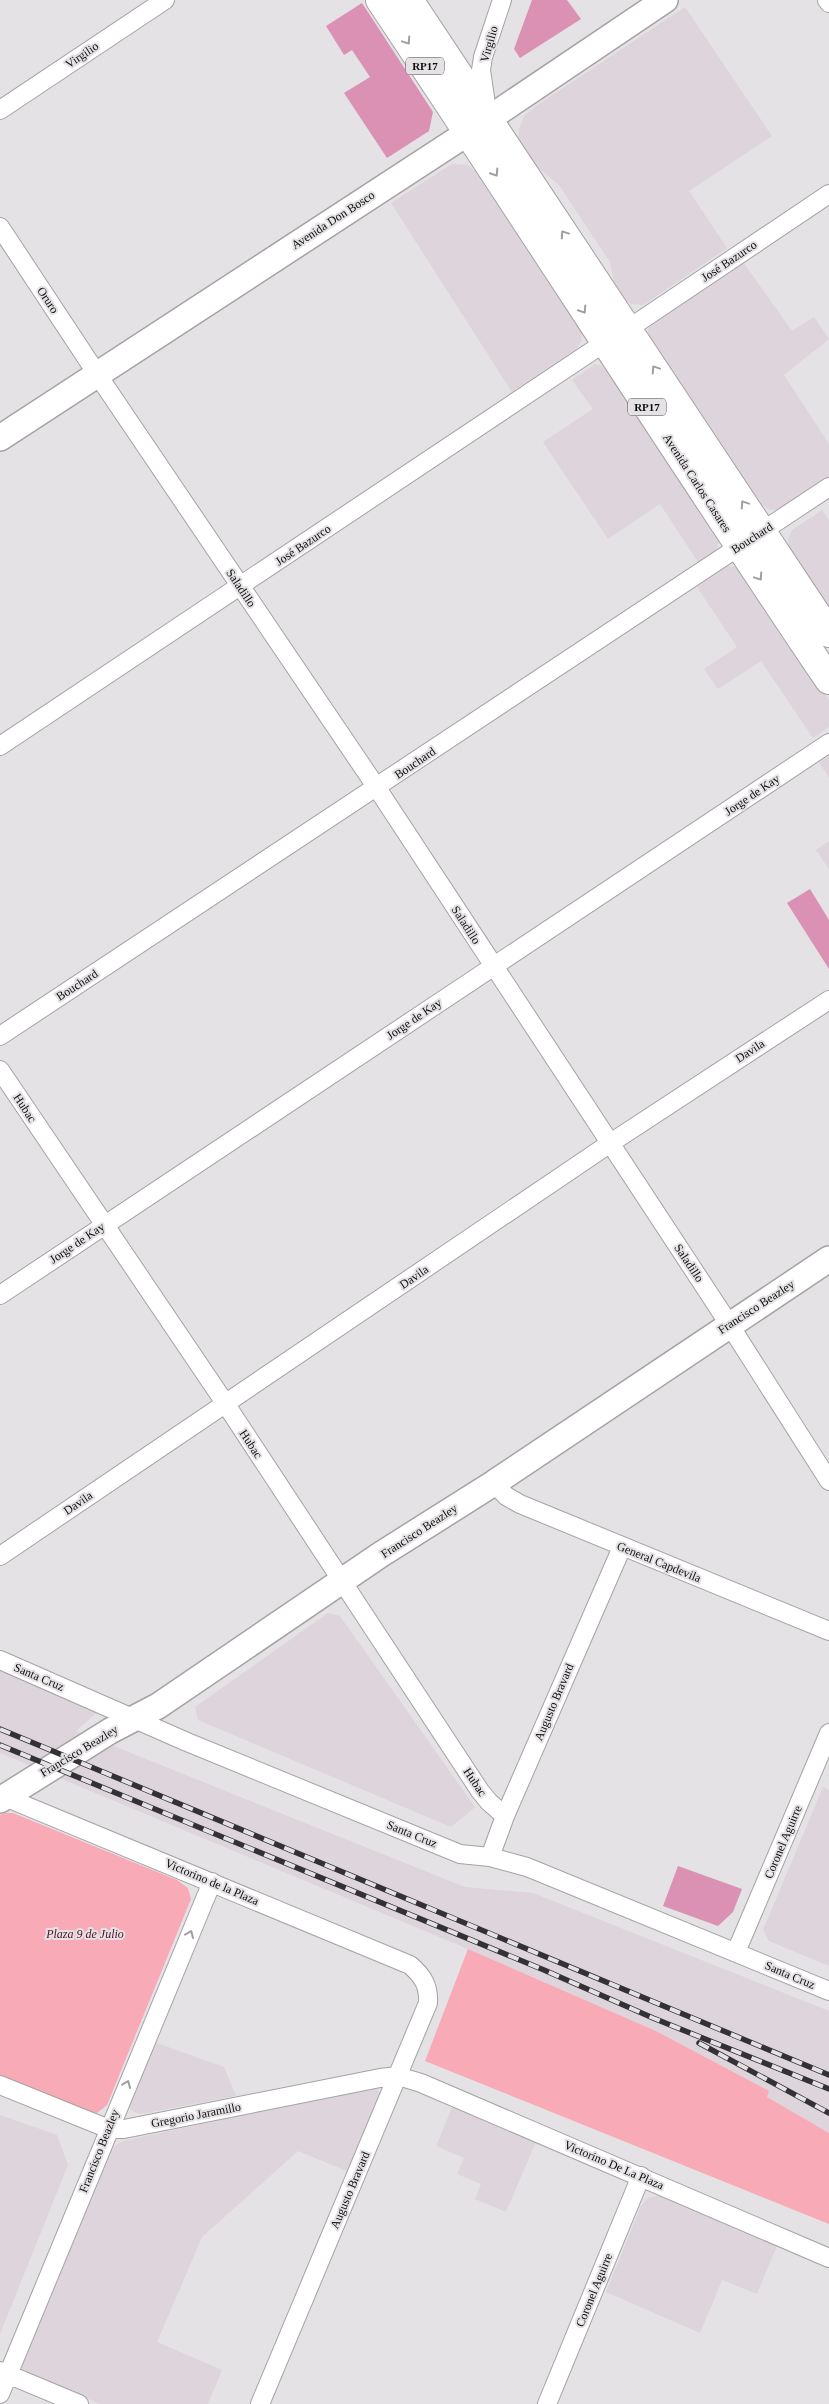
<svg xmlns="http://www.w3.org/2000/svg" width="829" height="2404" viewBox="0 0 829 2404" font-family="Georgia,serif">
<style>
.built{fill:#ddd4dc}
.green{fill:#f8aab6}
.building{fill:#da91b3}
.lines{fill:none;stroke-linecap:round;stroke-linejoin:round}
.street-casing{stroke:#a5a2a4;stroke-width:20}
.secondary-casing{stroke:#a5a2a4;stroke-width:28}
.primary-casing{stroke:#a5a2a4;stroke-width:30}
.street{stroke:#fff;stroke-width:18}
.secondary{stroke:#fff;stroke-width:25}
.primary{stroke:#fff;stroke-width:28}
.rail-casing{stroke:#333133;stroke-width:5.5}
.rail{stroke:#e4e2e4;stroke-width:4;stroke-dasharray:11;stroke-linecap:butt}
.oneway{stroke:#9f9f9f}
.labels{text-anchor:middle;stroke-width:4;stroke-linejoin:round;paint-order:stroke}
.shield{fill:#e4e2e4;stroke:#4f4e4f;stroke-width:1}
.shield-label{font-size:11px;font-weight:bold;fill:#0f0e0f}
.street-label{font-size:12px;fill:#0f0e0f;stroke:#e4e2e4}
.park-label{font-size:12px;font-style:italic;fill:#540d22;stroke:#e4e2e4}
</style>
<rect width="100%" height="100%" fill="#e4e2e4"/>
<path class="built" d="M685,7l87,129 -83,55 38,57 -84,57 -12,-1 -8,-6 -9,-15 -4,-21 -51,-77 -28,-23 -13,-19 1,-14 5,-13 12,-10z
M452,164l15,1 11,8 104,156 -1,12 -6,10 -63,41 -121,-189z
M743,262l49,69 22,-14 15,22 -45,36 45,69v33l-48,32 -11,1 -8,-5 -114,-165v-11l4,-6z
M595,364l7,2 6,6 113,163 -5,16 -18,11 -38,-58 -52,35 -65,-97 50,-33 -21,-29z
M822,510l7,10v88l-40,-60 -1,-9 4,-9z
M728,566l9,1 9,7 83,126v27l-16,11 -52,-77 -43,28 -14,-20 33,-22 -40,-60z
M829,756v22l-10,-16z
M829,841v28l-13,-19z
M328,1613l12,3 135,191 -24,20 -253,-107 -3,-13z
M0,1667l101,42 -25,22 389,156 68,6 296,118v122l-62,-36 2,-6 -113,-60 -188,-82 -468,-196z
M823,1787l6,3v176l-60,-25 -6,-11z
M154,2042l70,25 12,29 -96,18 -8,-3 -3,-4 1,-9z
M372,2087l6,2 2,4 -1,6 -32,72 -49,-20 -96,86 -45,105 65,28 -14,34h-108l-70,-30 -8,-6 1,-11 84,-201 9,-11 7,-4z
M452,2107l84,35 -30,70 -31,-13 6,-15 -24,-10 7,-16 -28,-12z
M0,2115l57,20 11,30 -68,169z
M656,2196l11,1 111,46 -21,51 -35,-14 -22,53 -94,-41 35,-86 7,-8z"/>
<path class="green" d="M5,1813h8l164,67 11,8 3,11 -84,206 -10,8 -17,-3 -80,-34v-261z
M468,1949l188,82 113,60 -2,6 62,36v91l-404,-163z"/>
<path class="building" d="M532,0h35l14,19 -61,39 -6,-9z
M362,3l71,109 -4,19 -42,27 -43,-65 26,-16 -18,-27 -8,5 -18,-29z
M810,889l19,31v49l-42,-66z
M678,1866l64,23 -9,23 -15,14 -55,-20z"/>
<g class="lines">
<g class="street-casing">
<path id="street" d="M827,0l2,3
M0,110l165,-110
M487,111l-6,-41 2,-13 19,-57
M0,227l97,147 280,414 352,536 100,157
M628,329l201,-135
M0,746l604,-403
M0,1036l829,-549
M0,1070l225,333 255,388 9,11 16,14
M0,1295l829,-552
M494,1483l12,13 14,8 309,127
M0,1556l609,-412 220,-144
M0,1660l187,82 273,112 30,3 37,10 302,124
M0,1795l410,170c13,11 19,21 18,38l-168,401
M490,1857l15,-41 117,-269
M736,1952l93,-219
M0,2085l109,44h15l256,-51 18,-2 23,7 408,175
M0,2371l79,33
M0,2394l212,-512
M547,2404l94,-228"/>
</g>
<g class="secondary-casing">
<path id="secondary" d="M0,438l469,-306 196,-132
M0,1800l110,-69 48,-25 222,-151 114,-72 335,-224"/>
</g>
<g class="primary-casing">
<path id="primary" d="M380,0c151,226 297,455 449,680
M409,0l420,633"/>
</g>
<use href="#street" class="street"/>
<use href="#secondary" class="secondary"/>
<use href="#primary" class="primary"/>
<g class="rail-casing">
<path id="rail" d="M0,1729l829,346
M0,1745l544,225 109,48 176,71
M699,2043l130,70"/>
</g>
<use href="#rail" class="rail"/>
</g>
<defs><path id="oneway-chevron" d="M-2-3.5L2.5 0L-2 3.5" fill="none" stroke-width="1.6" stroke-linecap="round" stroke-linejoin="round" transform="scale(1.25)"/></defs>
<g class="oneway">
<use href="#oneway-chevron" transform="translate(407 41) rotate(56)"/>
<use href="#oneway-chevron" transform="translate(495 173) rotate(57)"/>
<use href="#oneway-chevron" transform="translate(564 234) rotate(-124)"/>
<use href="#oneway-chevron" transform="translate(583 310) rotate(57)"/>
<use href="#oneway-chevron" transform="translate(655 369) rotate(-124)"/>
<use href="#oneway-chevron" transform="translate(744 504) rotate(-124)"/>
<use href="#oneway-chevron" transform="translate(759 577) rotate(56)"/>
<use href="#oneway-chevron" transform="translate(190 1934) rotate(-67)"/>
<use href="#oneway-chevron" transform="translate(127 2084) rotate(-67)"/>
</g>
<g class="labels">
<g class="shield">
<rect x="406" y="57.5" width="38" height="17" rx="4"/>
<rect x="628" y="398.5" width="38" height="17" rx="4"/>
</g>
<g class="shield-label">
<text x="425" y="70">RP17</text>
<text x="647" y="411">RP17</text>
</g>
<g class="street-label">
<text transform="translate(489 44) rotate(-74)" y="4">Virgilio</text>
<text transform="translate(82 55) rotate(-34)" y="4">Virgilio</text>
<text transform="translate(333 220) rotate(-33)" y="4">Avenida Don Bosco</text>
<text transform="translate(729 261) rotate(-34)" y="4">José Bazurco</text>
<text transform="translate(48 300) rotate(57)" y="4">Oruro</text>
<text transform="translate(697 483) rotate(57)" y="4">Avenida Carlos Casares</text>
<text transform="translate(752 538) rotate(-33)" y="4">Bouchard</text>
<text transform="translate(303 545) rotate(-34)" y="4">José Bazurco</text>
<text transform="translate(241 588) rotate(56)" y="4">Saladillo</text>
<text transform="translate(415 763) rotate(-34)" y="4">Bouchard</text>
<text transform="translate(752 795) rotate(-34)" y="4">Jorge de Kay</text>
<text transform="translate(466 925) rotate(57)" y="4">Saladillo</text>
<text transform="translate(77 985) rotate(-33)" y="4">Bouchard</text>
<text transform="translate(414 1019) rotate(-34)" y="4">Jorge de Kay</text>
<text transform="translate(750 1051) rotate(-33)" y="4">Davila</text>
<text transform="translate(25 1108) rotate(57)" y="4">Hubac</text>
<text transform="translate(77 1243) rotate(-34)" y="4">Jorge de Kay</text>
<text transform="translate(689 1263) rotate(56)" y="4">Saladillo</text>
<text transform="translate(414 1277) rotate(-34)" y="4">Davila</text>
<text transform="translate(756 1307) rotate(-33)" y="4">Francisco Beazley</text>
<text transform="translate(251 1444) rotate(57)" y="4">Hubac</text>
<text transform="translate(78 1503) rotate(-34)" y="4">Davila</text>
<text transform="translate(419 1531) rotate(-33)" y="4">Francisco Beazley</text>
<text transform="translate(659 1562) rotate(22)" y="4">General Capdevila</text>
<text transform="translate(39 1677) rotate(23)" y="4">Santa Cruz</text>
<text transform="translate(554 1702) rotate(-67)" y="4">Augusto Bravard</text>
<text transform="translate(79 1751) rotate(-31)" y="4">Francisco Beazley</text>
<text transform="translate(475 1782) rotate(56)" y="4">Hubac</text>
<text transform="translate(412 1834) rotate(22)" y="4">Santa Cruz</text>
<text transform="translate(783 1842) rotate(-67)" y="4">Coronel Aguirre</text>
<text transform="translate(212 1882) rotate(23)" y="4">Victorino de la Plaza</text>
<text transform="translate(790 1975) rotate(23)" y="4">Santa Cruz</text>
<text transform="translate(196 2115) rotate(-11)" y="4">Gregorio Jaramillo</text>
<text transform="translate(99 2151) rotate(-68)" y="4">Francisco Beazley</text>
<text transform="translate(614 2165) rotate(23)" y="4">Victorino De La Plaza</text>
<text transform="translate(350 2190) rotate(-67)" y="4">Augusto Bravard</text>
<text transform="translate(594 2290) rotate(-68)" y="4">Coronel Aguirre</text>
</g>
<g class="park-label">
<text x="85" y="1938">Plaza 9 de Julio</text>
</g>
</g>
</svg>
